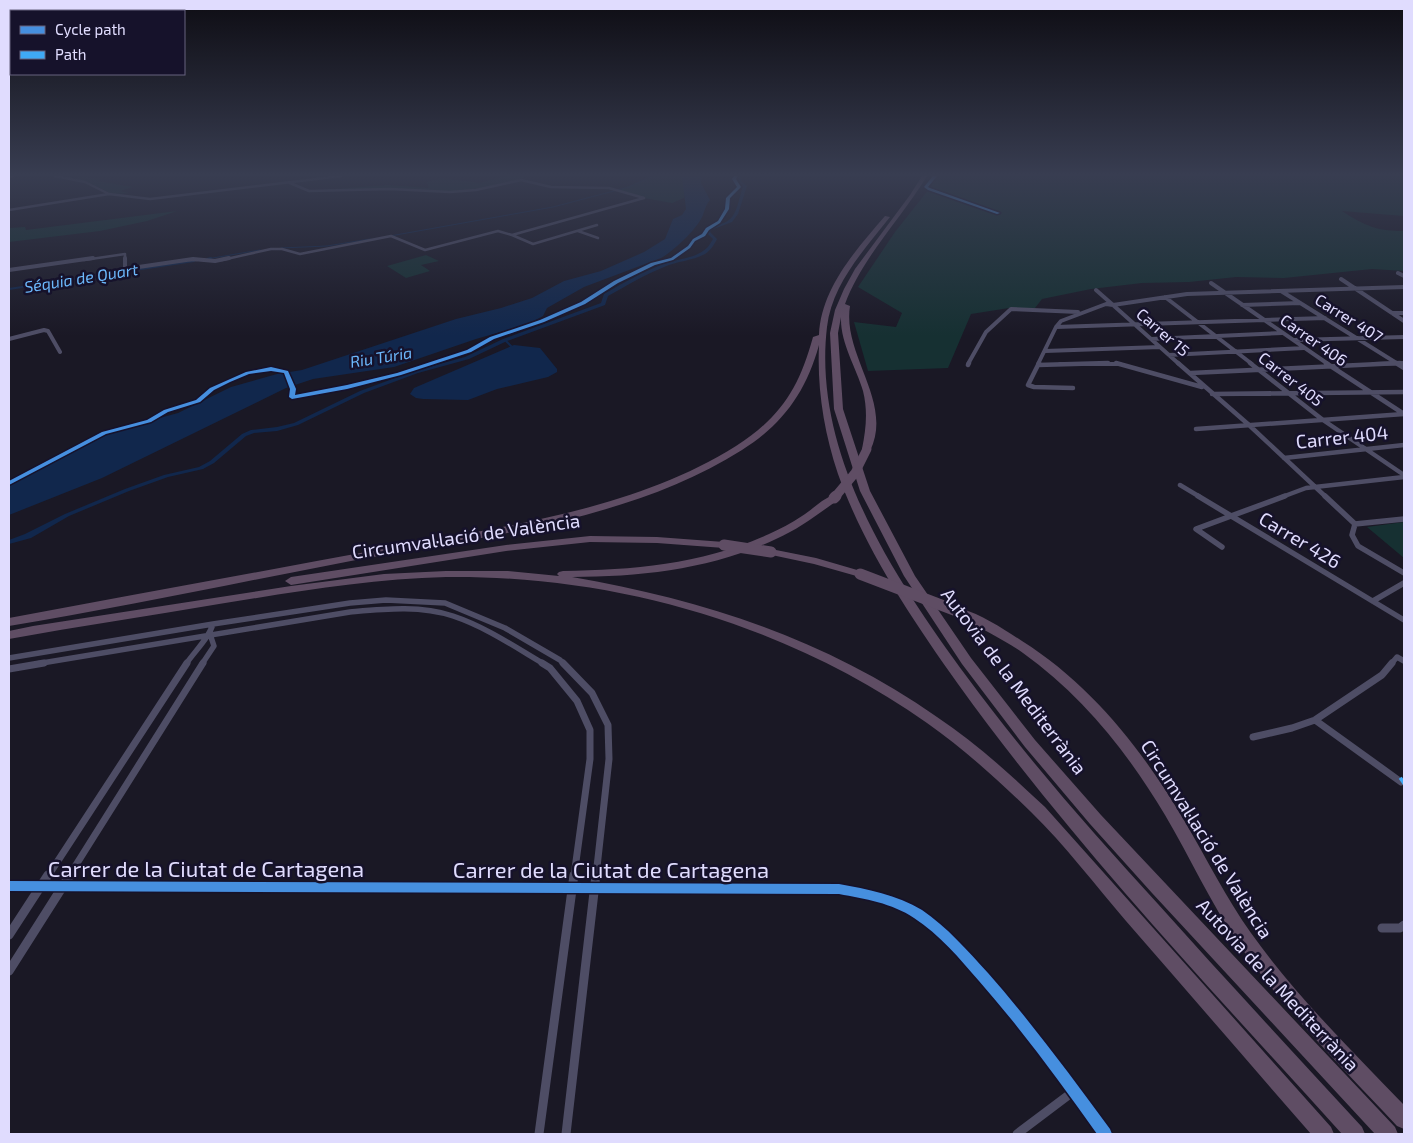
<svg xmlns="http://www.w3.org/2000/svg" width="1413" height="1143" viewBox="0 0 1413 1143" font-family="'Exo 2',sans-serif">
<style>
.green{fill:#163032}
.water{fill:#11274c}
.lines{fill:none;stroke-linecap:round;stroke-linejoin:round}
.stream-far1{stroke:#11274c;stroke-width:1}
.stream{stroke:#11274c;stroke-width:2}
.canal{fill:#11274c;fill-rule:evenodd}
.minor-far5{stroke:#4e4d65;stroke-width:2.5}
.minor-far4{stroke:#4e4d65;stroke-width:4}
.minor-far3{stroke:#4e4d65;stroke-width:4.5}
.minor-far2{stroke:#4e4d65;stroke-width:5.5}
.minor-far1{stroke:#4e4d65;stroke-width:7}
.minor{stroke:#4e4d65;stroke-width:9}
.motorway{fill:#5f4d64;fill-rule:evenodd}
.motorway-bridge-far1{stroke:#5f4d64;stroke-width:9}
.motorway-bridge{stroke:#5f4d64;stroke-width:11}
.quiet{stroke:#3fa9f5;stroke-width:8;stroke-dasharray:16 8;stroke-linecap:butt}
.cycleway-casing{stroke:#16122b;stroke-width:3}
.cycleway{fill:#468fdf;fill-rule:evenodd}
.labels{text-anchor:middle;stroke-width:5;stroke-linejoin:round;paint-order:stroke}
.far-water-label{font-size:16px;font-style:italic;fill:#6cb8fc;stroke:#16122b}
.far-street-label{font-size:16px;fill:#e0dcfe;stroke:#16122b}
.street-label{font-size:19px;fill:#e0dcfe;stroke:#16122b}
.near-street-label{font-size:22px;fill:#e0dcfe;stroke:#16122b}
</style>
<rect width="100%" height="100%" fill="#1a1825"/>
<path class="green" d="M59,176l32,4 -18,-4 28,3 -4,2 36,6 -13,4 8,2 -16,1 -24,-12z
M506,176h20l-5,3 -33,8 -38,5 -52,-3 -90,2 80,-6 41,3 -2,-6 14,-4 39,5z
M653,176h29l3,16 -1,6 -12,5 -28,-5 -25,-8z
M937,176h467v40l-62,-5c23,15 35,20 62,20v40l-32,-2 -88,9 -48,-1 -47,5 -47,1 -51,6 -49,10 -7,9h-26l-38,6 -23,54 -80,3 -14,-49 42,5 6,-14 -44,-26 37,-55 34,-43z
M177,211l-30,10 -47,10 -91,11v-14l16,-1 1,3z
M426,255l13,6 -18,4 9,6 -24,7 -19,-12z
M1404,522v36l-37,-31z"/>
<path class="water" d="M682,176h20l-1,7 9,17c-4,5 -5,9 -7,15 -5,13 -29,36 -42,43l-77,29 -37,21 -4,8 -15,8 -52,15 -82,28 -81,12 -27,9 -184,90 -93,37v-30l107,-55 62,-17 53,-26 46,-13 25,-4 154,-51 45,-11 31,-10 32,-17 37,-10 43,-19 21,-13 8,-20 9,-4 4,-6z
M514,345l26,3 17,21v3l-9,5 -51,12 -29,11 -45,-1 -7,-1 -6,-4 4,-6z"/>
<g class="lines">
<path class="stream-far1" d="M390,236l163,-29 76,-20 24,-11
M281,248l46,-2 43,-7
M207,259l53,-9"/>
<path class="stream" d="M207,259l4,-1
M9,289l185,-28
M505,340l6,6"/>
<path class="canal" d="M737,176h4v5l6,5 -9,28 -6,8 -21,8 -1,2 7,7c-3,6 -6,11 -12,15 -13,7 -28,7 -41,13 -20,8 -38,19 -56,29l-3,9 -98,36 -38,18 -51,14 -54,20 -66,32 -21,6 -23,2 -8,3 -32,27 -11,6 -35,8 -39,14 -60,25 -38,22 -22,6v-4l16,-6 40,-20 60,-25 39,-14 35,-8 11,-6 32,-27 9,-4 26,-3 17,-4 66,-32 54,-20 51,-14 38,-18 98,-36 3,-9c19,-11 39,-22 59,-30 13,-5 29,-5 40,-13 5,-3 7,-7 10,-12l-7,-7c6,-8 17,-6 24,-13 7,-5 10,-24 13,-33l-6,-5z"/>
<path class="minor-far5" d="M55,176l30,6 24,12
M9,177l4,-1
M290,183l19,8 81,-2 60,3 26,-2 45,-10 30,7 58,1 35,10
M9,210l100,-16 41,5 191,-23
M578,231l20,7
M512,235l21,9 64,-19
M84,260l41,-6v6
M189,260h8
M222,260l49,-11h11l18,5 91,-18 34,14 73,-19 14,4 132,-37"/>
<path class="minor-far4" d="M125,258v11l68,-10 22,2 14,-3
M9,270l84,-12
M1398,273l6,3
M1341,279l63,42
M1211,283l117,81
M1096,290l17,15
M1281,291l117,73
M1165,297l87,67
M1242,305l58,-2
M1392,313h12
M1056,327l269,-9
M9,339l35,-9 4,1 12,21
M1151,339l131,-6
M1294,340l110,-3
M1045,351l115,-4
M1169,355l135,-7
M968,364l18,-32 25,-23 67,3
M1038,364l18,-37 5,-6 45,-17 7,1
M1060,364h60
M1179,364l-66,-59 74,-11 217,-7
M1373,364l31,-1"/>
<path class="minor-far3" d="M1039,363l-11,22 6,2 39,1
M1116,363l86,24
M1178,363l71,62 77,72
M1250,363l73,57 81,55
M1326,363l78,51
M1396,363l8,5
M968,365l1,-2
M1038,365l70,-2
M1191,373l209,-10
M1212,394l192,-2
M1196,429l208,-15
M1284,458l120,-13
M1180,485l20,12
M1282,497l24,-9 98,-11"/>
<path class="minor-far2" d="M1198,496l206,124
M1325,496l30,28 -3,11 6,11 46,27
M1355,524l49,-5
M1222,547l-26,-18 89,-33
M1373,601l31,-18
M9,658l204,-34 137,-21 36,-3 59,3 60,25 55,32 4,4
M36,664l314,-52c34,-3 70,-7 103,4 33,11 62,31 91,48
M186,664c9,-13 23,-26 27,-40
M202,664l12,-18 -4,-12
M1391,664l6,-7 7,4"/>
<path class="minor-far1" d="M542,663l8,5 27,33 13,29v29l-16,117
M563,663l29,30 16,32 1,34 -13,117
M9,669l35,-6
M1315,720l86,62
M1253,737l39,-9 23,-8 67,-45 10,-12
M48,876l139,-213
M69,876l134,-213"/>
<path class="minor" d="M9,886l830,3c27,5 56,10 79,25 25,17 46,41 66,64 44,49 83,102 121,156
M1382,928h18l4,-3
M9,935l39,-60
M9,971l61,-96
M539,1134l35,-259
M566,1134l30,-259
M1017,1134l57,-43"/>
<path class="motorway" d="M922,176h5c-26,43 -64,80 -82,128l5,2c-8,49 44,96 20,145l-3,1 -5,-3c4,-20 6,-38 1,-58 -7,-24 -23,-48 -22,-74l-3,16 5,76 27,82 45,85 56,82 64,82 66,75 294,312 3,7h-23l-223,-241 -62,-69 -65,-77 -63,-83 -58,-88 -44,-85 -26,-82 -4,-76 5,-23 9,-21 11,-20 55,-74z
M885,216l5,1c-26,33 -58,67 -63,110 -15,128 68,252 140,350 59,80 124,154 191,227 67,75 136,149 204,223l3,7h-23c-132,-146 -269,-290 -384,-450 -46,-65 -93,-134 -120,-210 -14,-42 -21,-85 -19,-129 -13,47 -36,79 -77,105 -110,70 -260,87 -386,110 -115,22 -231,47 -347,66v-8c124,-23 249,-46 373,-69 117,-22 251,-38 354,-103 45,-29 63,-58 77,-109l6,-2c2,-47 37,-85 66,-119z
M834,495l4,1 1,2 -1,2c-20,14 -39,29 -62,39 -64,30 -134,38 -204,38 132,23 254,62 365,140 39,26 74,58 108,90l286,320 3,7h-23c-62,-71 -123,-142 -185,-213 -30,-35 -62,-77 -95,-109 -33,-32 -67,-63 -104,-89 -139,-98 -311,-148 -481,-146 -76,2 -152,15 -227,27 -70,12 -140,22 -210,35v-8l24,-5 258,-40 93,-12 62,-3h62l51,5 -2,-2 2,-2 4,-1c71,-1 141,-7 206,-37 11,-5 23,-11 33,-18 10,-6 21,-18 32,-21z
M590,536l67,1 67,5 5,3 -5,3 -67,-5 -67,-1 -84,9 -215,34 -6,-4 6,-4 215,-32z
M771,549l45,9 48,14 2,2 -6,3 -46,-13 -47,-10 -1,-2 1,-2z
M962,609c19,5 43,21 60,32 70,44 122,111 163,181 22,37 41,76 66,111 45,63 100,117 153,172v24l-7,-3c-55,-59 -113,-116 -159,-183 -28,-41 -48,-86 -73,-128 -37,-62 -83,-120 -142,-162 -20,-14 -43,-25 -65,-37l-2,-3 2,-3z"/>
<path class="motorway-bridge-far1" d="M835,497l20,-24 12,-24"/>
<path class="motorway-bridge" d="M834,498l2,-2
M724,545l47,7
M860,574l102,39"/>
<path class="quiet" d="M1401,782l3,-2"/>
<g class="cycleway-casing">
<path id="cycleway" d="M734,176h4l-2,3 5,8 -11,11 -1,11 -9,14 -11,7 -4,6 -10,5 -5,7 -17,12 -18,5 -37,18 -33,21 -41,18 -50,17 -23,13 -70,23 -54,14 -55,10 -3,-2 1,-8 -6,-16 -13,-2 -22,3 -19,8 -16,8 -14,12 -32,10 -17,10 -45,12 -97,51v-4l93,-49 45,-12 17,-10 32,-10 14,-12 36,-16 25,-5 17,4 8,18 -1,6 52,-10 50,-12 70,-23 23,-13 50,-17 41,-18 33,-21 37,-18 20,-5 17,-12 5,-7 9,-5 4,-6 12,-7 7,-12 1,-11 11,-11 -5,-8z
M933,176h4l-9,11 2,1 70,25 -3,1 -69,-24 -4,-3z
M9,881l830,3c28,5 58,11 83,26 25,17 46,41 66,63 44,50 83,103 122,156l2,5h-15c-37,-52 -75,-104 -118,-153 -19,-22 -40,-47 -65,-63 -22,-15 -49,-19 -75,-24l-830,-3z"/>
</g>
<use href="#cycleway" class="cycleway"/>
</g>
<linearGradient id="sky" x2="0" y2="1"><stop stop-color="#0e0d14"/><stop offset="0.52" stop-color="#383d51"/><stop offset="1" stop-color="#383d51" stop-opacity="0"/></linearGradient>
<rect width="1413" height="336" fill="url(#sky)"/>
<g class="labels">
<g class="far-water-label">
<text transform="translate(81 278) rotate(-9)" y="6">Séquia de Quart</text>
<text transform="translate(381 357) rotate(-9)" y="6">Riu Túria</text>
</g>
<g class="far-street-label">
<text transform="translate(1349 318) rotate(32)" y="6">Carrer 407</text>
<text transform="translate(1163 332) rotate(41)" y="6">Carrer 15</text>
<text transform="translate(1314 340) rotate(35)" y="6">Carrer 406</text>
<text transform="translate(1291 379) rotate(38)" y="6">Carrer 405</text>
</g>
<g class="street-label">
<text transform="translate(1342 437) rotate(-6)" y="7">Carrer 404</text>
<text transform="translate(466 536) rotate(-8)" y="7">Circumval·lació de València</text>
<text transform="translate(1300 540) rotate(31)" y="7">Carrer 426</text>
<text transform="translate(1014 681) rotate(53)" y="7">Autovia de la Mediterrània</text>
<text transform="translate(1207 839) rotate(58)" y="7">Circumval·lació de València</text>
<text transform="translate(1278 985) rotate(47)" y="7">Autovia de la Mediterrània</text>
</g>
<g class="near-street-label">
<text x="206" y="877">Carrer de la Ciutat de Cartagena</text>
<text x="611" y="878">Carrer de la Ciutat de Cartagena</text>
</g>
</g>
<rect width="1413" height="1143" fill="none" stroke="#e0dcfe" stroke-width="20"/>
<rect x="10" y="10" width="175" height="65" fill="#16122b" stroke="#67637f"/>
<rect x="20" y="26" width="25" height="8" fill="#468fdf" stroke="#67637f"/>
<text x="55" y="35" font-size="15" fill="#e0dcfe">Cycle path</text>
<rect x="20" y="51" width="25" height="8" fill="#3fa9f5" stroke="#67637f"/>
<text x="55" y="60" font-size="15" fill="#e0dcfe">Path</text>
</svg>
